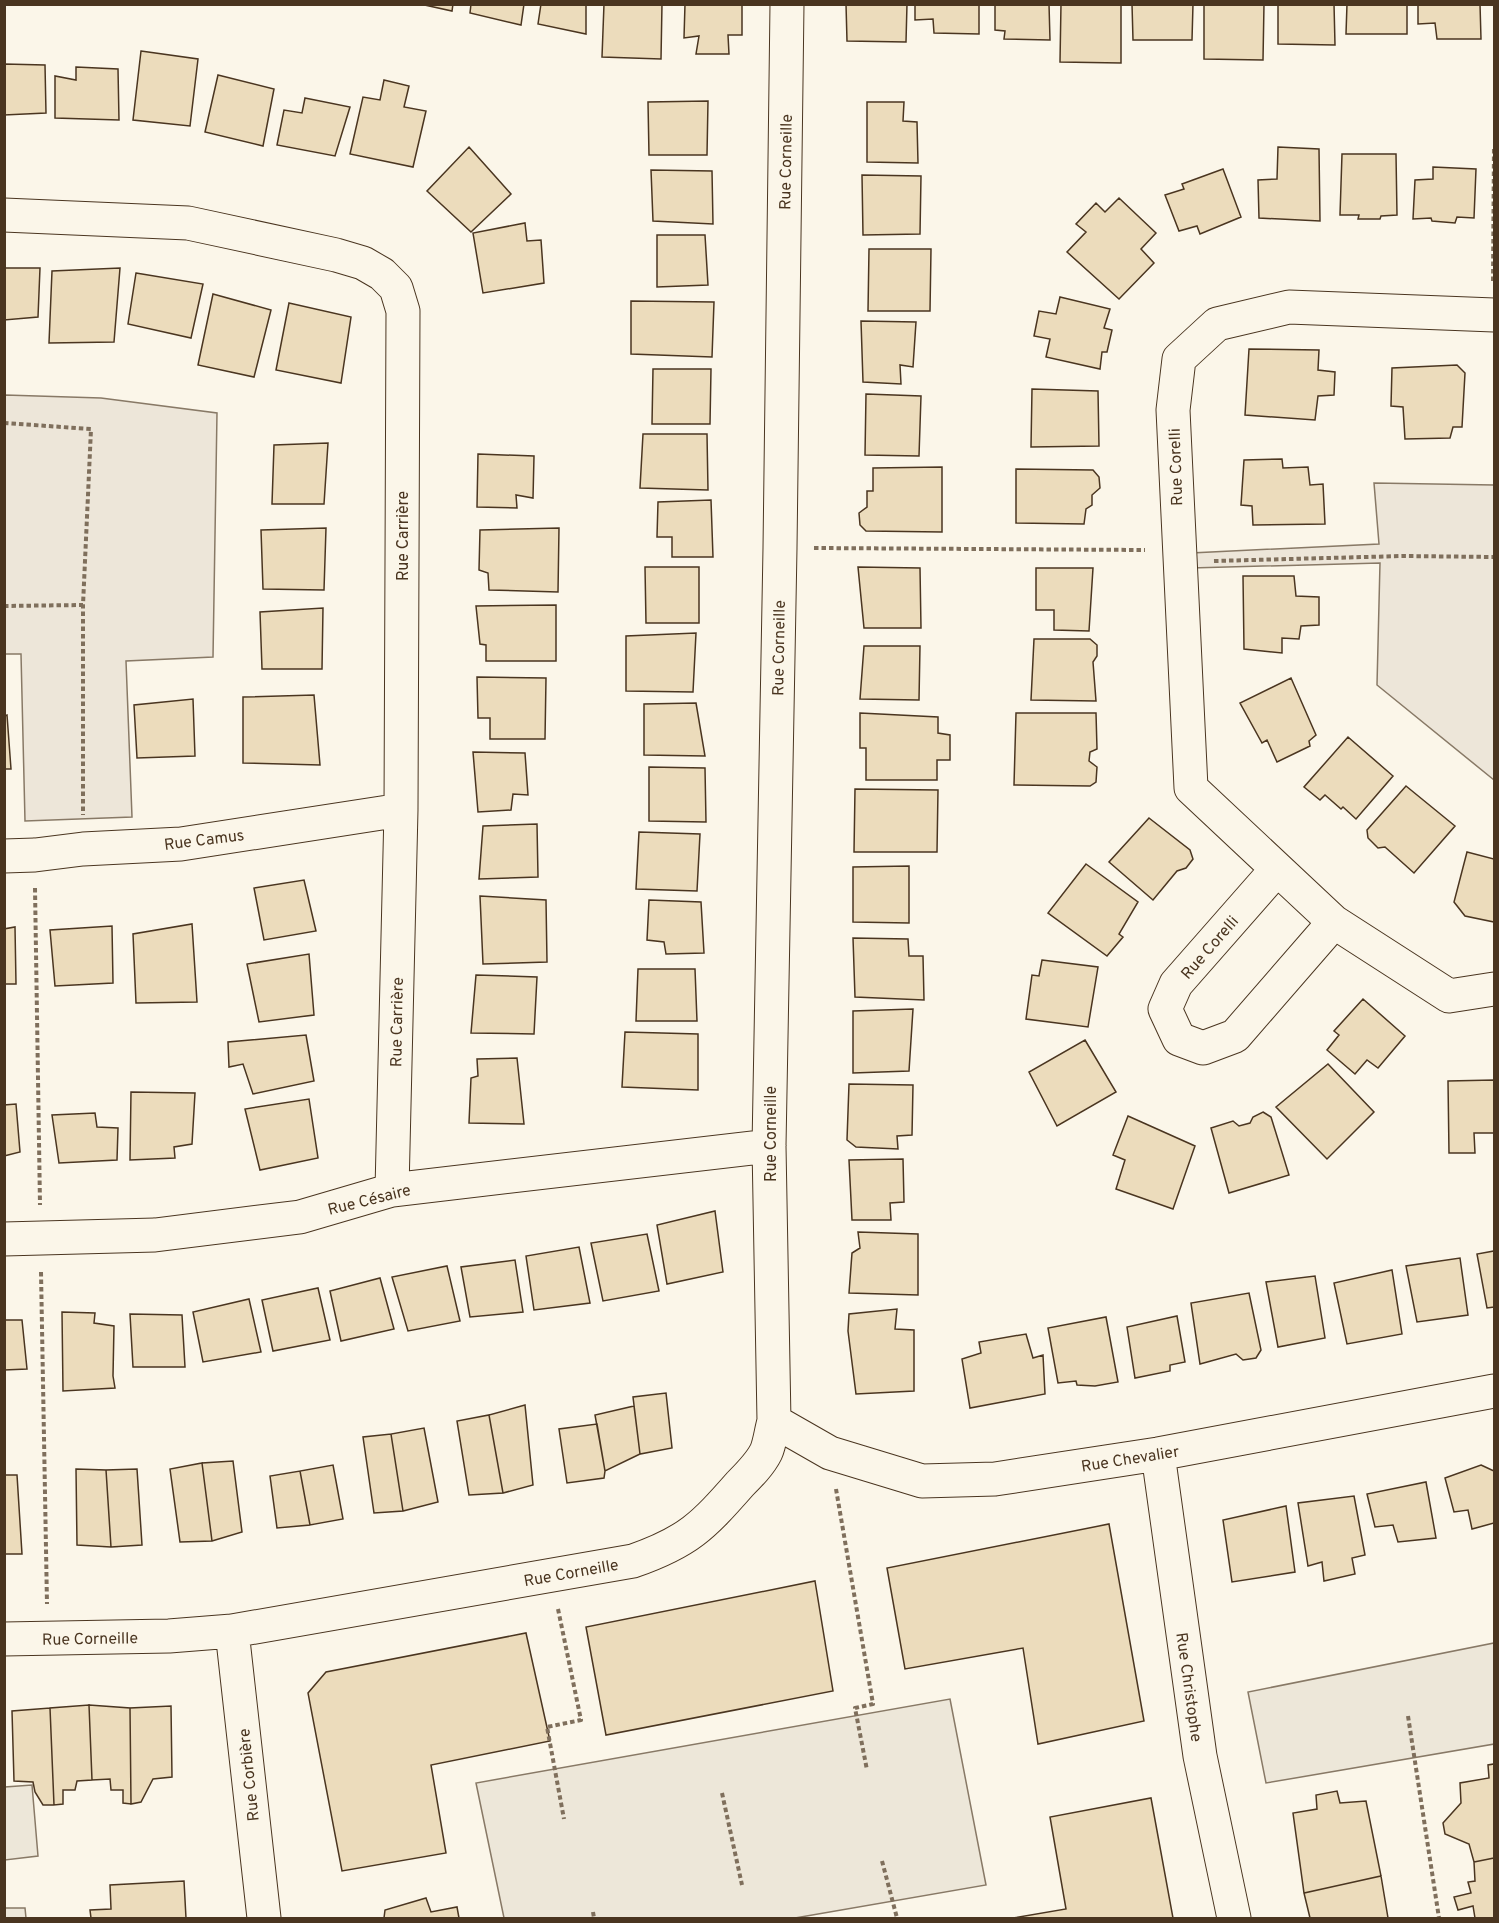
<svg xmlns="http://www.w3.org/2000/svg" width="1499" height="1923" viewBox="0 0 1499 1923" font-family="Overpass,sans-serif">
<style>
.green{fill:#ede6d9;stroke:#887966;stroke-width:1.5}
.parking{fill:#ede7d9;stroke:#887966;stroke-width:1.5}
.building{fill:#ecdcbc;stroke:#4a3520;stroke-width:1.5}
.lines{fill:none;stroke-linecap:round;stroke-linejoin:round}
.minor-casing{stroke:#4a3520;stroke-width:35}
.path{stroke:#7f6f5c;stroke-width:4;stroke-dasharray:4.5 3;stroke-linecap:butt}
.minor{stroke:#fbf6e9;stroke-width:33}
.labels{text-anchor:middle;stroke-width:4.5;stroke-linejoin:round;paint-order:stroke}
.street-label{font-size:16px;fill:#4a3520;stroke:#fbf6e9}
</style>
<rect width="100%" height="100%" fill="#fbf6e9"/>
<path class="green" d="M5,395l96,3 116,15 -4,244 -87,4 6,156 -107,4 -4,-167h-17z
M1374,483l120,2v295l-117,-95 3,-122 -189,5v-15l188,-9z"/>
<path class="parking" d="M1494,1643v101l-228,39 -18,-91z
M950,1699l36,186 -191,33h-291l-28,-135z
M32,1785l6,71 -33,4v-73z
M4,1908h21l1,10h-21z"/>
<path class="building" d="M420,4h33l-1,7z
M471,4h53l-3,21 -51,-12z
M541,4h45v30l-48,-10z
M604,4h58l-1,55 -59,-2z
M685,4h57v31h-14l1,19h-33l3,-18 -15,2z
M846,4h61l-1,38 -59,-1z
M915,4h64v30l-45,-1 -1,-14 -18,1z
M995,4h54l1,36 -46,-1 1,-8 -10,-1z
M1061,4h60v59l-61,-1z
M1132,4h61l-1,36h-59z
M1204,4h60l-1,56 -59,-1z
M1278,4h56l1,41 -57,-1z
M1347,4h60v30h-61z
M1418,4h62l1,35h-44l-2,-16 -17,1z
M141,51l57,8 -8,67 -57,-6z
M4,64l41,1 1,48 -42,2z
M76,67l42,2 1,51 -64,-2v-42l21,4z
M218,75l56,14 -11,57 -58,-14z
M384,80l25,6 -5,21 22,4 -13,56 -63,-13 13,-57 17,3z
M305,98l45,9 -15,49 -58,-11 7,-35 18,3z
M708,101l-1,54h-58l-1,-53z
M867,102h37l-1,19 14,1 1,41 -51,-1z
M469,147l42,47 -40,38 -44,-41z
M1278,147l41,2 1,72 -61,-3 -1,-38 19,-1z
M1342,154h54l1,61 -16,1 -1,3h-22l1,-4h-19z
M1433,167l43,2 -2,49 -17,-1 -2,6 -23,-2 -1,-3 -18,1 2,-39 18,-1z
M1223,169l18,48 -41,17 -3,-8 -18,5 -14,-36 19,-6 -2,-5z
M651,170l61,1 1,53 -60,-3z
M862,175l59,1 -1,58 -57,1z
M1119,198l37,35 -15,16 13,14 -35,36 -52,-47 19,-20 -10,-8 20,-21 9,9z
M525,223l2,18 14,-1 3,43 -61,10 -10,-60z
M657,235h48l3,50 -51,2z
M869,249h62l-1,62h-62z
M4,268h36l-2,49 -34,3z
M120,268l-6,74 -65,1 3,-72z
M136,273l67,11 -12,54 -63,-14z
M213,294l58,16 -17,67 -56,-12z
M1060,297l50,12 -6,19 8,2 -5,22h-5l-2,17 -54,-12 4,-18 -16,-3 5,-25 17,3z
M631,301l83,1 -2,55 -81,-3z
M289,303l62,14 -10,66 -65,-13z
M861,321l55,1 -3,45 -13,-2 1,19 -38,-2z
M1249,349l70,1 -1,20 17,2 -1,23 -16,1 -3,24 -70,-5z
M1457,365l8,8 -3,54h-9l-3,11 -45,1 -2,-32 -12,-1 1,-38z
M653,369h58l-1,55h-58z
M1032,389l66,2 1,55 -68,1z
M866,394l55,2 -2,60 -54,-1z
M643,434h64l1,56 -68,-2z
M328,443l-4,61h-52l2,-59z
M478,454l56,2 -1,42 -17,-3 1,13 -40,-1z
M1282,459l1,9 25,-1 2,18 13,-1 2,40 -72,1 -1,-19 -11,-1 3,-45z
M942,467v65l-76,-1 -6,-6 -1,-12 8,-6v-16h6v-23z
M1016,469l77,1 6,7 1,11 -8,7v10l-6,4 -2,15 -68,-1z
M711,500l2,57h-41v-20h-15l1,-35z
M326,528l-2,62 -61,-1 -2,-59z
M559,528l-1,64 -69,-2 -1,-17 -9,-3 1,-40z
M645,567h54v56h-53z
M858,567l62,1 1,60h-57z
M1036,568h57l-4,63 -35,-1v-20h-18z
M1243,576h51l2,20 23,1v28l-18,1 -2,13 -17,-1v15l-38,-4z
M556,605v56h-70v-16l-6,-1 -4,-38z
M323,608l-1,61h-60l-2,-57z
M696,633l-3,59 -67,-1v-55z
M1034,639h56l7,6v11l-4,6 3,39 -65,-1z
M864,646h56l-1,54 -59,-1z
M477,677l69,1 -1,61h-55v-21h-12z
M1291,678l25,57 -7,6 1,5 -33,16 -10,-22 -5,3 -22,-40z
M314,695l6,70 -77,-2v-66z
M193,699l2,57 -58,2 -3,-53z
M696,703l9,53 -61,-1v-51z
M860,713l78,4v16l12,2v25h-13v20h-71v-32h-6z
M1016,713h80l1,36 -7,3 -1,9 8,6 -1,15 -6,4 -76,-1z
M7,715l4,54h-7v-53z
M1348,737l45,39 -37,43 -13,-12 -2,2 -16,-14 -5,5 -16,-13z
M473,752l52,1 3,42 -15,-1 -2,16 -33,2z
M649,767l56,1 1,54 -57,-1z
M1406,786l49,40 -41,47 -29,-26 -7,1 -10,-10 -1,-8z
M855,789l83,1 -1,62h-83z
M1149,818l41,32 3,9 -7,9 -9,3 -24,29 -44,-38z
M537,824l1,53 -59,2 4,-53z
M639,832l61,2 -3,57 -61,-2z
M1467,852l27,7v63l-29,-6 -11,-14z
M1086,864l52,38 -19,32 4,3 -16,19 -59,-43z
M909,866v57l-56,-1v-55z
M304,880l12,51 -52,9 -10,-52z
M480,896l66,4 1,62 -64,2z
M649,900l52,2 3,51 -38,1 -2,-12 -17,-2z
M192,924l5,78 -61,1 -3,-69z
M112,926l1,57 -58,3 -5,-56z
M15,927l1,57h-12v-55z
M853,938l55,1 1,17h14l1,44 -69,-3z
M309,954l5,61 -55,7 -12,-58z
M1042,960l56,7 -10,60 -62,-8 6,-44 7,1z
M638,969h57l2,52h-61z
M476,975l61,2 -3,57 -63,-1z
M1363,999l42,37 -27,32 -11,-8 -12,14 -28,-24 12,-15 -5,-4z
M913,1009l-4,62 -56,2v-62z
M625,1032l73,2v56l-76,-3z
M306,1035l8,46 -61,13 -10,-30 -14,3 -1,-25z
M1085,1040l31,52 -59,34 -28,-54z
M517,1058l7,66 -55,-1 2,-45 7,-2 -1,-17z
M1328,1064l46,48 -47,47 -51,-52z
M1494,1080v53h-20l1,20h-26l-1,-72z
M849,1084l64,1 -1,50 -15,1 1,13 -42,-2 -9,-7z
M131,1092l64,1 -3,51 -18,3 1,11 -45,2z
M309,1099l9,59 -58,12 -15,-61z
M16,1104l4,48 -16,4v-51z
M1263,1112l8,5 18,58 -60,18 -18,-65 22,-7 6,5 11,-3 3,-6z
M95,1113l2,14 21,1 -1,32 -58,3 -7,-48z
M1128,1116l67,30 -22,63 -57,-20 9,-29 -12,-5z
M903,1159l1,43 -14,1 1,17h-39l-3,-60z
M715,1211l8,61 -56,12 -10,-59z
M858,1232l60,2v61l-69,-2 3,-40 8,-5z
M647,1234l12,57 -56,10 -12,-58z
M579,1247l11,56 -56,7 -8,-54z
M1494,1251v56l-7,1 -10,-54z
M1460,1258l8,57 -51,7 -11,-56z
M515,1260l8,52 -53,5 -9,-50z
M447,1266l13,55 -52,10 -16,-54z
M1392,1270l10,64 -55,10 -13,-61z
M1315,1276l10,62 -47,9 -12,-65z
M380,1278l14,51 -53,12 -11,-50z
M318,1288l12,52 -57,11 -11,-51z
M1249,1293l12,57 -5,8 -13,2 -7,-6 -36,10 -9,-61z
M249,1299l12,53 -58,10 -10,-50z
M897,1309l-2,20 19,1v61l-58,3 -8,-63 1,-17z
M62,1312l33,1 -1,10 20,3 -1,50 2,12 -52,3z
M130,1314l52,1 3,52h-52z
M1177,1316l8,46 -15,3v6l-35,7 -8,-51z
M1106,1317l12,65 -23,4 -18,-1 -1,-4 -18,2 -10,-55z
M4,1320h18l5,49 -23,1z
M1026,1334l7,24 10,-3 2,39 -75,14 -8,-49 19,-6 -2,-11z
M666,1393l6,55 -32,6 -7,-57z
M525,1405l8,80 -30,8 -14,-78z
M634,1406l6,48 -35,17 -10,-56z
M489,1415l14,78 -34,2 -12,-74z
M597,1424l8,47 -1,7 -37,5 -8,-54z
M424,1428l14,74 -35,9 -12,-77z
M391,1434l12,77 -29,2 -11,-76z
M233,1461l9,71 -30,9 -10,-78z
M202,1463l10,78 -32,1 -10,-73z
M333,1465l10,54 -33,6 -10,-54z
M1481,1465l13,6v52l-22,6 -4,-19 -14,2 -9,-34z
M76,1469l30,1 5,77 -34,-2z
M137,1469l5,76 -31,2 -5,-77z
M300,1471l10,54 -33,3 -7,-52z
M4,1475h13l5,79h-18z
M1426,1482l10,56 -38,4 -5,-17 -18,2 -8,-33z
M1354,1496l11,59 -13,3 3,16 -31,7 -2,-19 -14,4 -10,-63z
M1286,1506l9,66 -63,10 -9,-62z
M1109,1524l35,197 -106,23 -15,-96 -118,21 -18,-101z
M815,1581l18,110 -227,44 -20,-108z
M526,1633l24,108 -119,24 15,88 -104,18 -34,-178 18,-21z
M89,1705l41,3 1,96 -8,-1v-13h-12l-1,-11 -18,1z
M89,1705l3,75 -15,1 -2,9h-12v14l-9,1 -4,-97z
M171,1706l1,71 -19,2 -12,23 -10,2 -1,-96z
M50,1708l4,97h-11l-8,-13 -2,-10 -19,-1 -2,-70z
M1494,1764v94l-20,4 -5,-18 -24,-10 -2,-11 18,-20 -1,-20 29,-5 -1,-13z
M1337,1791l3,12 26,-2 15,75 -77,17 -11,-80 24,-4 -1,-14z
M1151,1798l22,120h-160l53,-9 -16,-92z
M1494,1858v60h-19l-2,-12 -15,4 -4,-13 17,-4 -3,-11 7,-1 -1,-19z
M1381,1876l7,42h-78l-6,-25z
M184,1881l2,37h-95l-1,-8 21,-1 -1,-24z
M426,1898l5,14 26,-5 2,11h-75l1,-8z"/>
<g class="lines">
<g class="minor-casing">
<path id="minor" d="M4,215l184,8 148,32 27,8 19,11 14,14 7,23 -2,499 -9,380
M1494,315l-205,-8 -72,17 -38,35 -6,51 18,378 143,134 115,74 45,-7
M4,856l31,-1 48,-6 98,-5 220,-34
M1277,869l-101,115 -11,25 14,30 24,9 32,-12 99,-114
M4,1239l151,-4 145,-18 92,-27 377,-44
M774,1421l56,32 92,28 73,-2 163,-25 336,-63
M1158,1454l42,302 34,162
M232,1631l32,287
M4,1639l165,-3 63,-5 401,-70c55,-19 70,-35 107,-77 9,-9 20,-20 26,-32 4,-9 5,-21 8,-31l-5,-275 11,-598 7,-544"/>
</g>
<path class="path" d="M1493,281l1,-135
M4,423l87,6 -8,176v210
M814,548l331,2
M1214,561l189,-5 91,1
M4,606l79,-1
M35,888l5,317
M41,1272l6,332
M836,1489l37,215 -18,4 12,62
M558,1609l23,111 -34,7 17,92
M1408,1716l31,202
M722,1793l20,92
M882,1861l15,57
M593,1912l1,6"/>
<use href="#minor" class="minor"/>
</g>
<g class="labels">
<g class="street-label">
<text transform="translate(785 162) rotate(-89)" y="6">Rue Corneille</text>
<text transform="translate(1175 467) rotate(-92)" y="6">Rue Corelli</text>
<text transform="translate(402 536) rotate(-90)" y="6">Rue Carrière</text>
<text transform="translate(778 648) rotate(-89)" y="6">Rue Corneille</text>
<text transform="translate(204 839) rotate(-7)" y="6">Rue Camus</text>
<text transform="translate(1209 947) rotate(-49)" y="6">Rue Corelli</text>
<text transform="translate(396 1022) rotate(-89)" y="6">Rue Carrière</text>
<text transform="translate(770 1134) rotate(-90)" y="6">Rue Corneille</text>
<text transform="translate(369 1199) rotate(-14)" y="6">Rue Césaire</text>
<text transform="translate(1130 1458) rotate(-9)" y="6">Rue Chevalier</text>
<text transform="translate(571 1572) rotate(-10)" y="6">Rue Corneille</text>
<text transform="translate(90 1638) rotate(-1)" y="6">Rue Corneille</text>
<text transform="translate(1190 1687) rotate(82)" y="6">Rue Christophe</text>
<text transform="translate(248 1775) rotate(-96)" y="6">Rue Corbière</text>
</g>
</g>
<rect width="1499" height="1923" fill="none" stroke="#4a3520" stroke-width="12"/>
</svg>
